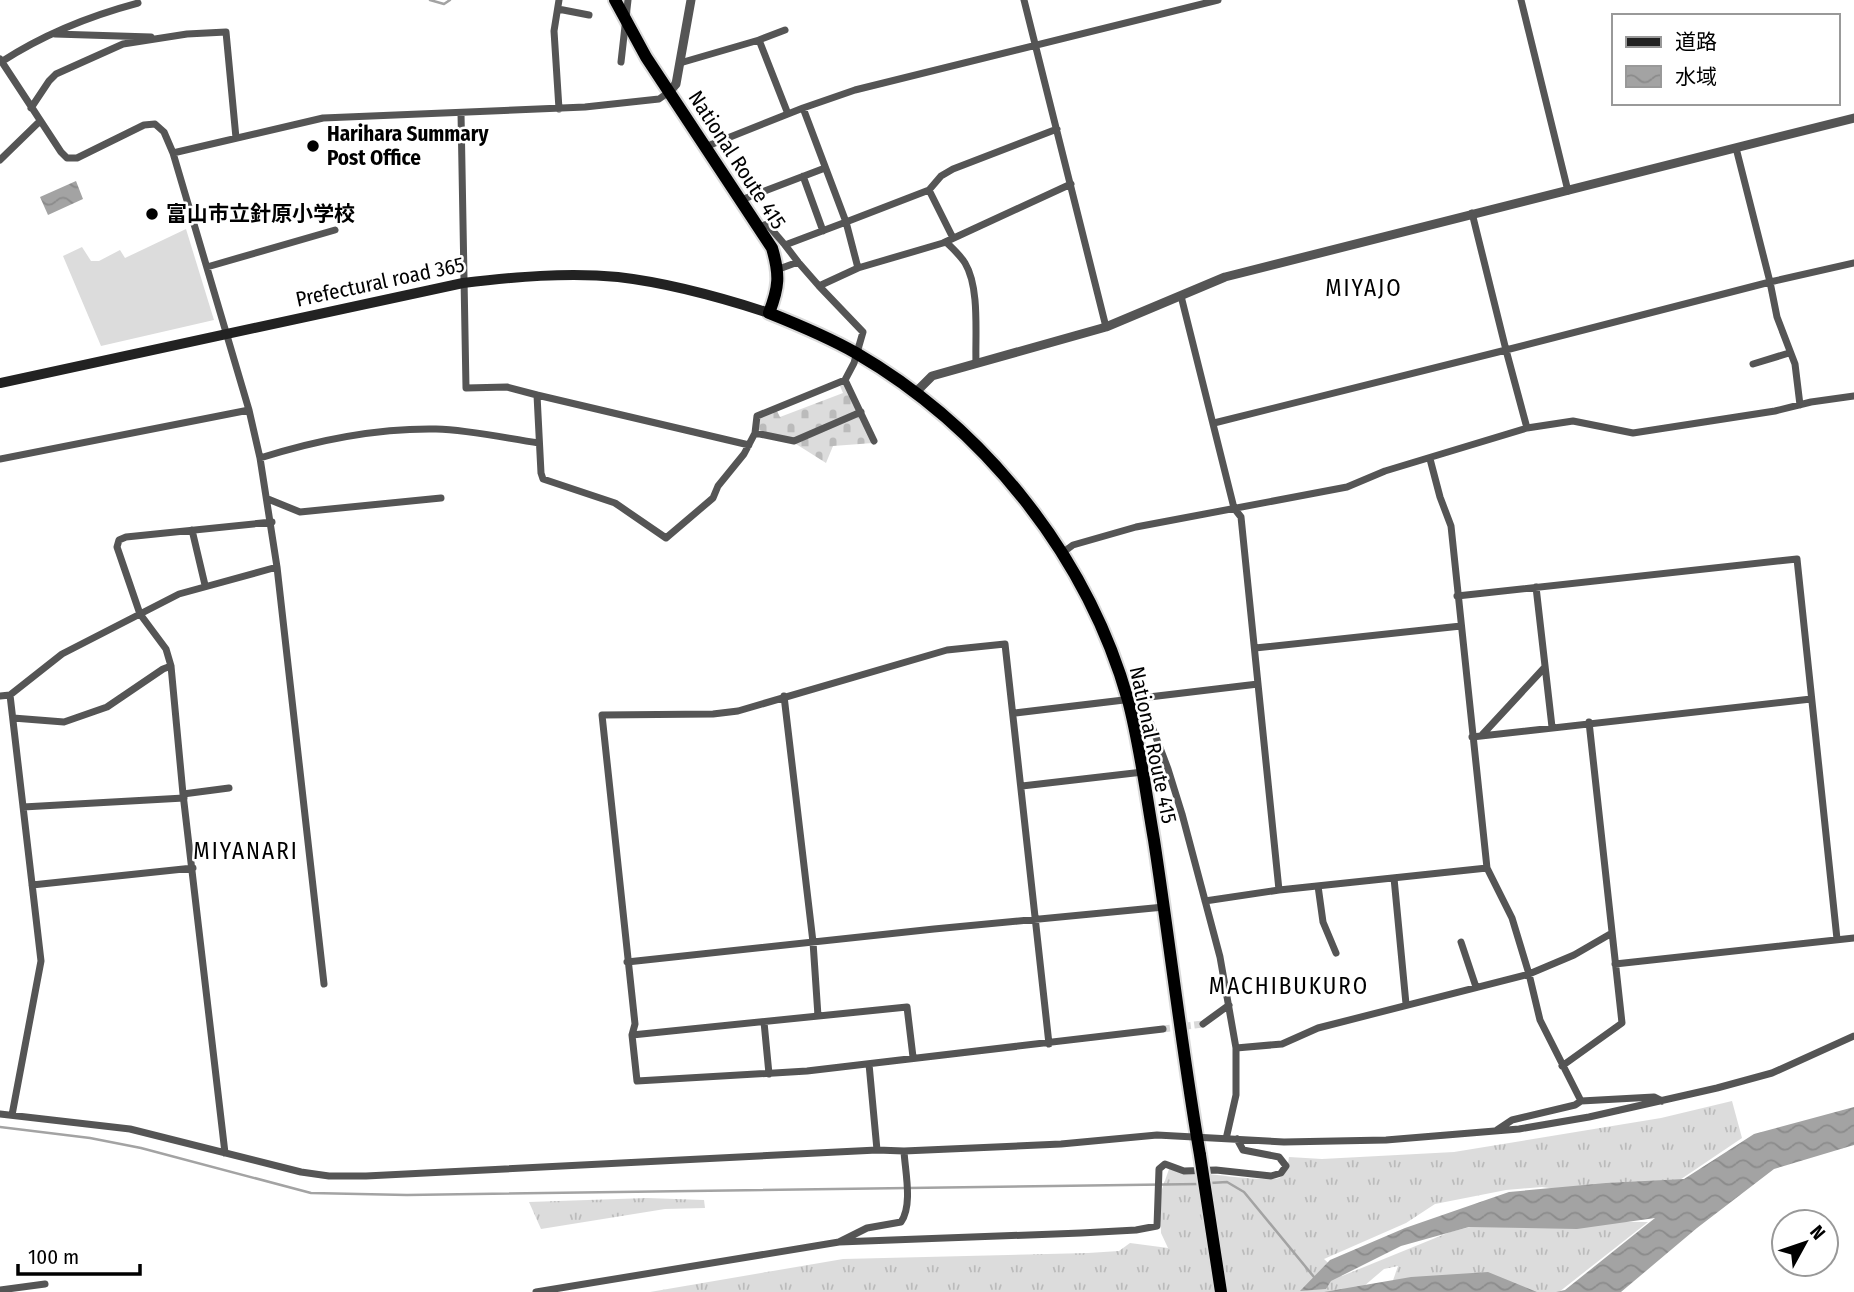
<svg xmlns="http://www.w3.org/2000/svg" width="1854" height="1292" viewBox="0 0 1854 1292" font-family="'Fira Sans Condensed','Noto Sans JP',sans-serif">
<style>
.grass{fill:url(#grass-tufts)}
.cemetery{fill:url(#cemetery-stones)}
.pitch{fill:#dcdcdc}
.water{fill:url(#water-waves)}
.lines{fill:none;stroke-linecap:round;stroke-linejoin:round}
.stream{stroke:#a3a3a3;stroke-width:2.5}
.minor-tunnel{stroke:#d9d9d9;stroke-width:7;stroke-dasharray:7 3.5;stroke-linecap:butt}
.trunk-casing{stroke:#dbdbdb;stroke-width:16}
.minor{stroke:#555;stroke-width:7}
.tertiary{stroke:#555;stroke-width:9}
.secondary{stroke:#222;stroke-width:10}
.trunk{stroke:#000;stroke-width:12}
.trunk-bridge-casing{stroke:#dbdbdb;stroke-width:16;stroke-linecap:butt}
.trunk-bridge{stroke:#000;stroke-width:12}
.poi-dot{fill:#000;stroke:#fff;stroke-width:2.5}
.labels{text-anchor:middle;stroke-width:5;stroke-linejoin:round;paint-order:stroke}
.poi-label{font-size:21px;font-weight:bold;fill:#000;stroke:#fff;text-anchor:start}
.street-label{font-size:21px;fill:#000;stroke:#fff}
.neighbourhood-label{font-size:23px;letter-spacing:2px;fill:#000;stroke:#fff}
</style>
<defs>
<pattern id="grass-tufts" width="24" height="20" patternUnits="userSpaceOnUse" patternTransform="scale(1.75)"><rect width="24" height="20" fill="#dcdcdc"/><path d="M3 7l-1-3M5 7V3M7 7l1-3M15 17l-1-3M17 17v-4M19 17l1-3" fill="none" stroke="#bbb"/></pattern>
<pattern id="cemetery-stones" width="16" height="16" patternUnits="userSpaceOnUse" patternTransform="scale(1.75)"><rect width="16" height="16" fill="#dcdcdc"/><path d="M2 7V4a2 2 0 0 1 4 0v3zM10 15v-3a2 2 0 0 1 4 0v3z" fill="#bbb"/></pattern>
<pattern id="water-waves" width="16" height="10" patternUnits="userSpaceOnUse" patternTransform="scale(1.75)"><rect width="16" height="10" fill="#a3a3a3"/><path d="M0 5q4-4 8 0t8 0" fill="none" stroke="#8b8b8b"/></pattern>
</defs>
<rect width="100%" height="100%" fill="#fff"/>
<path class="grass" d="M1732,1101l10,37 -89,60 -45,-2 -66,-9 -36,3 -71,14 -29,19 -82,36 18,17 108,-44 44,-11 154,1 -89,70h-170l9,-26 -14,3 -27,23h-707l193,-33 245,-6 31,-2 11,-8 38,5 -7,-15 -1,-38 9,-26c18,2 100,14 110,9 4,-2 6,-5 8,-8l2,-13 33,2 132,-7 207,-34z
M647,1198l57,2 1,8 -40,1 -124,20 -12,-27z"/>
<path class="cemetery" d="M846,384l27,59 -40,3 -7,17 -30,-19 -3,-5 -35,-9 2,-13 17,-6 3,6 63,-24 -3,-7z"/>
<path class="pitch" d="M186,229l28,91 -113,26 -38,-90 19,-9 9,14h8l21,-11 5,8z"/>
<path class="water" d="M76,181l7,18 -35,16 -8,-18z
M1854,1107v38l-80,24 -77,59 -76,64h-65l9,-2 90,-72 -78,11 -108,-2 -68,19 -70,35 -5,8 -26,2 30,-31 75,-32 104,-36 97,-9 78,-4 70,-45z
M1488,1272l49,20h-213l87,-15z"/>
<g class="lines">
<path class="stream" d="M430,0l14,4 6,-4
M0,1127l90,11 51,10 170,45 96,2 793,-11
M1210,1183l17,-1 17,10 70,85"/>
<path class="minor-tunnel" d="M1163,1029l40,-5"/>
<g class="trunk-casing">
<path id="trunk" d="M615,0l31,57 126,191c8,27 7,39 -3,65 30,12 59,24 87,40 129,75 231,203 272,347 12,45 18,94 26,140 16,105 28,211 46,315"/>
</g>
<path class="minor" d="M1024,0l82,327
M1521,0l47,191
M558,9l31,6
M785,30l-26,10 29,74
M55,34l96,3
M0,59l61,93 6,6h10l67,-33 11,-1 9,8 9,21 76,257 11,48 17,109 47,417
M1,62c43,-28 88,-46 137,-59
M621,62l7,-62
M680,63l79,-23
M31,108l18,-27 7,-7 67,-30 64,-10 39,-2 10,106
M803,108l52,-18 363,-90
M559,109l-5,-78 5,-31
M461,113l5,275 41,-1 30,8
M705,147l98,-39 43,114 -61,23 13,17
M173,153l150,-35 262,-11 74,-8 10,-7
M0,160l40,-39
M803,176l20,55
M929,190l12,-14 12,-7 104,-40
M741,200l84,-32
M759,227l8,-3 18,21
M946,242c6,6 14,13 19,21 15,25 10,72 11,100
M207,267l128,-37
M858,268l-12,-46 83,-32 24,48
M779,269l19,-7 21,24 39,-18 85,-25 128,-59
M819,286l44,46 -9,31 -9,17 29,61
M1181,296l53,212 7,9 38,373
M1753,364l36,-11
M845,380l-88,36 -2,17 39,8 67,-29
M1800,405l-5,-41 -18,-47 -7,-35 84,-19
M1214,423l292,-73 -34,-137
M1527,428l-21,-78 264,-68 -34,-134
M749,445l-212,-50 4,78 2,6 72,24 51,35 47,-40 5,-12 26,-32 11,-21
M260,458c57,-18 117,-30 176,-29 34,1 69,9 103,14
M0,459l249,-49
M1430,459l10,38 11,29 36,342 25,50 17,56 11,46 41,81 73,-4 8,4
M268,499l32,13 141,-14
M192,530l13,55
M1062,553l11,-8 63,-18 211,-40 38,-16 142,-43 46,-7 60,12 142,-22 36,-9 43,-6
M1536,587l16,140
M1457,596l340,-37 40,380
M1255,648l206,-22
M10,695l31,266 -29,154
M0,696l10,-1 52,-41 117,-60 98,-27
M784,696l29,246 5,74
M1132,705l19,19 17,45 14,45 38,143 16,91v47l-10,44
M1015,713l243,-29
M13,718l51,4 43,-15 56,-38 8,-3
M1482,735l63,-68
M1472,737l339,-38
M1022,786l121,-14
M183,794l46,-6
M23,807l161,-9
M1394,878l12,126
M32,885l161,-17
M1318,886l5,36 13,31
M1205,901l74,-11 208,-22
M1461,942l15,45
M627,962l307,-33 230,-22
M1615,964l239,-26
M764,1022l5,52
M1203,1024l26,-19
M632,1035l275,-28 6,50
M1049,1044l-44,-400 -58,6 -209,61 -25,3 -111,1 33,309 -3,11 5,46 170,-10 356,-42
M1236,1048l46,-4 36,-16 211,-54 45,-19 38,-22
M869,1064l8,86
M1562,1066l60,-43 -33,-301
M0,1114l130,15 171,43 28,4h37l511,-26 27,1 157,-7 96,-9 127,7 102,-2 133,-11 70,-12 128,-29 55,-15 82,-37
M1497,1130l15,-10 63,-15 6,-4
M225,1153l-42,-359 -12,-128 -5,-17 -26,-35 -23,-67 2,-7 7,-3 146,-15
M839,1242l242,-9 55,-3 21,-4 2,-57 6,-5 19,7 32,-1 55,6 10,-3 5,-7 -7,-9 -36,-7 -6,-11
M0,1290l45,-6
M536,1292l303,-50 28,-14 34,-6c12,-17 4,-51 3,-71"/>
<path class="tertiary" d="M669,92l7,-8 15,-84
M915,393l17,-17 174,-49 119,-50 629,-159"/>
<path class="secondary" d="M0,383l463,-100c51,-6 104,-11 155,-6 52,6 102,20 151,36"/>
<use href="#trunk" class="trunk"/>
<g class="trunk-bridge-casing">
<path id="trunk-bridge" d="M1200,1155l21,137"/>
</g>
<use href="#trunk-bridge" class="trunk-bridge"/>
</g>
<g class="poi-dot">
<circle cx="313" cy="146" r="7"/>
<circle cx="152" cy="214" r="7"/>
</g>
<g class="labels">
<g class="poi-label">
<text x="327" y="141">Harihara Summary<tspan x="327" dy="24">Post Office</tspan></text>
<text x="166" y="221">富山市立針原小学校</text>
</g>
<g class="street-label">
<text transform="translate(737 160) rotate(57)" y="7">National Route 415</text>
<text transform="translate(380 282) rotate(-12)" y="7">Prefectural road 365</text>
<text transform="translate(1153 745) rotate(78)" y="7">National Route 415</text>
</g>
<g class="neighbourhood-label">
<text x="1364" y="296">MIYAJO</text>
<text x="246" y="859">MIYANARI</text>
<text x="1289" y="994">MACHIBUKURO</text>
</g>
</g>
<rect x="1612" y="14" width="228" height="91" fill="#ffffff" stroke="#999999" stroke-width="2"/>
<rect x="1626" y="37" width="35" height="10" fill="#222222" stroke="#999999" stroke-width="2"/>
<text x="1675" y="49" font-size="21" fill="#000000">道路</text>
<rect x="1626" y="66" width="35" height="21" fill="url(#water-waves)" stroke="#999999" stroke-width="2"/>
<text x="1675" y="84" font-size="21" fill="#000000">水域</text>
<g transform="translate(1805 1243) rotate(50)"><circle r="33" fill="#ffffff" stroke="#999999" stroke-width="2"/>
<path d="M0-5L12 26L0 18L-12 26Z" fill="#000000"/>
<text y="-10" font-size="19" font-weight="bold" text-anchor="middle" fill="#000000">N</text>
</g>
<path d="M18 1264v10h122v-10" fill="none" stroke="#000000" stroke-width="3.5"/>
<text x="28" y="1264" font-size="21" fill="#000000" stroke="#ffffff" stroke-width="5" paint-order="stroke">100 m</text>
</svg>
